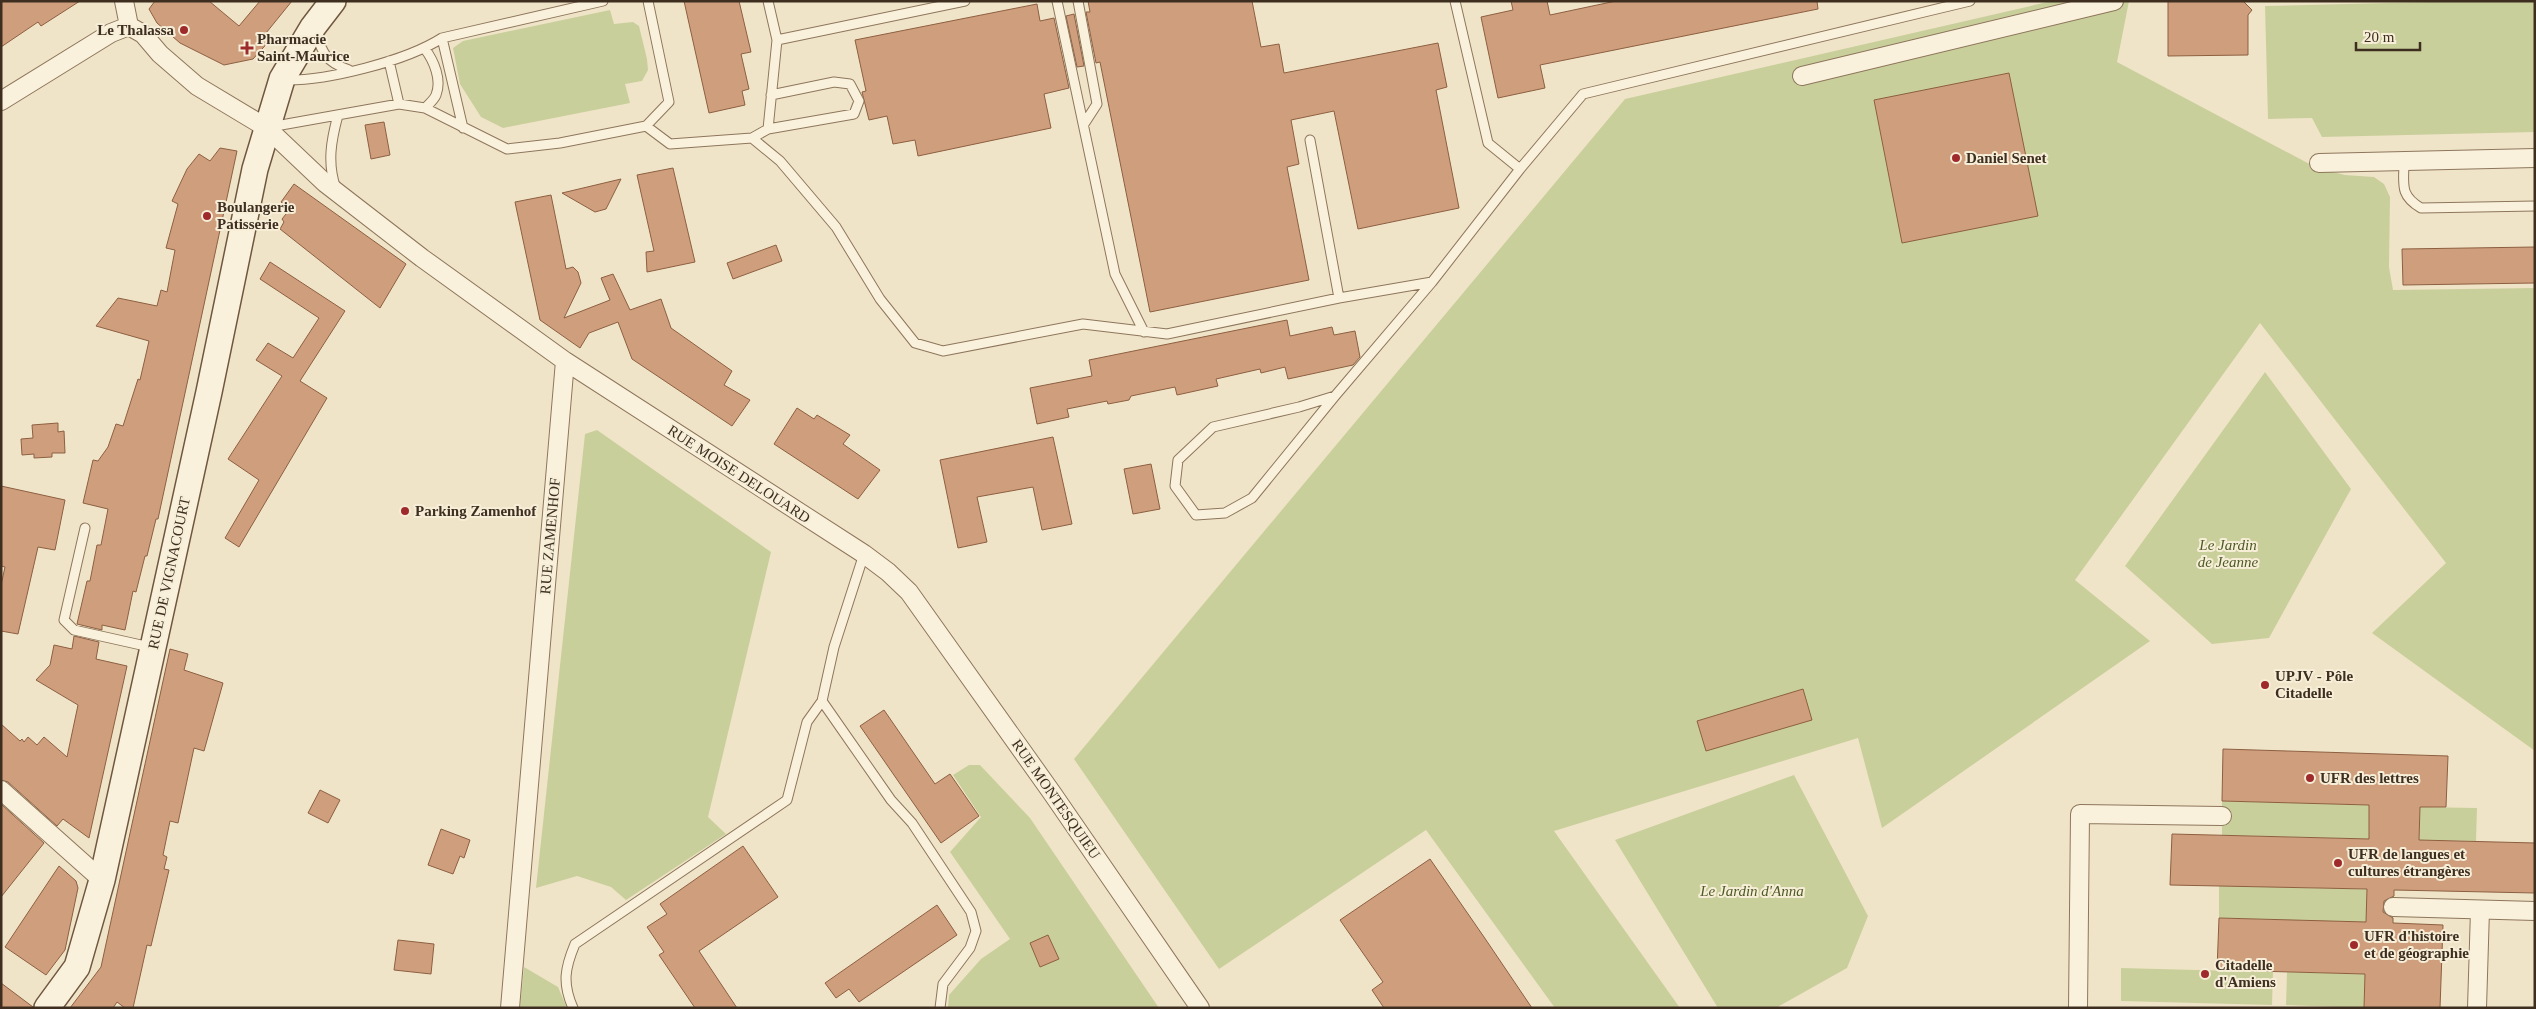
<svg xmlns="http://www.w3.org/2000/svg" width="2536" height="1009" viewBox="0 0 2536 1009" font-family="'Times New Roman',serif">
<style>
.green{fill:#c9cf9b}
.building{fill:#cf9f7d;stroke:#8d5f41}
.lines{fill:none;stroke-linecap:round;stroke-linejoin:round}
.lane-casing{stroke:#8d765c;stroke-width:11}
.street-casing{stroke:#8d765c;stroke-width:20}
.secondary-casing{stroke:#6f573f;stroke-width:28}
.lane{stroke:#faf1dc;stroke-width:9}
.street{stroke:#faf1dc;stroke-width:18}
.secondary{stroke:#faf1dc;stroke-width:25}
.poi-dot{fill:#9e2a2b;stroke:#f7eed8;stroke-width:2}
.labels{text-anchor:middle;stroke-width:4;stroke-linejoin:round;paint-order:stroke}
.poi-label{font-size:15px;font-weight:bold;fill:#3d2e20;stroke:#f7eed8;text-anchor:start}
.street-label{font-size:15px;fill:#3d2e20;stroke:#f7eed8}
.park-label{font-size:15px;font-style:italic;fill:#4d5a26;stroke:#f7eed8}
</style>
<rect width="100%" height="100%" fill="#f0e4c8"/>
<path class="green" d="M2052,1h77l-12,61 200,106 28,7 29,2 10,7 6,13 -1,70 4,23 142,-2v463l-163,-118 74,-70 -186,-240 -185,257 75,61 -268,187 -24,-90 -304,93 126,177h-125l-129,-178 -207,139 -145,-210 551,-660z
M2469,1h66v131l-213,5 -10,-19 -44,1 -3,-113z
M610,10l4,14 19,-2 6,4 8,33 1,11 -6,11 -17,3 5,19 -127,25 -22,-11 -21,-33 -7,-36 10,-7z
M2265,372l86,117 -82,149 -57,6 -87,-78z
M597,430l174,122 -63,265 18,17 -100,66 -15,-13 -34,-11 -41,12 49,-454z
M969,765h11l50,53 129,190h-211l1,-13 32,-36 29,-20 -60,-87 31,-35 -28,-42z
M1794,775l74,141 -21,52 -71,40h-58l-103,-168z
M2222,801l147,4v34l-147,-4z
M2420,807l57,1 -1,33 -57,-1z
M2219,886l175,4 -1,33 -174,-5z
M524,967l34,20 9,21h-47z
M2121,968l152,4 -1,33 -151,-4z
M2287,972l78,2 -1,34 -78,-3z"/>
<path class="building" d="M1,1h79l-39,25 -3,-4 -37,25z
M155,1h54l30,25 21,-25h32l-26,32 6,5 -19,21 -29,6 -44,-22 -23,-20 -8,-14z
M684,1h55l12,51 -10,2 8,35 -7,2 3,14 -36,8z
M1088,1h164l9,46 18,-3 5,29 154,-30 9,44 -11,3 23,118 -101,21 -24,-118 -43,9 8,44 -12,3 22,113 -159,32 -50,-250 -4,1 -10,-51h4z
M1511,1h36l3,14 66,-14h201l1,8 -278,56 5,23 -47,10 -17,-81 32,-7z
M2168,1h75l9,9 -4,5v40l-80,1z
M1037,4l3,17 14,-3 15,70 -25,6 7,34 -133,28 -3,-16 -22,4 -6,-28 -18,4 -7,-28 4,-1 -11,-51z
M1074,14l10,52 -7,1 -11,-51z
M2009,73l29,143 -136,27 -28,-143z
M384,122l6,33 -19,4 -6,-34z
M220,148l17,3 -79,368h-2l-9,37h-2l-9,36 -3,-1 -8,39 -23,-5v5l-25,-6 10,-43h3l7,-36h4l7,-36 -25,-6 10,-43 5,1 10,-14 8,-23 7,2 15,-47 2,1 9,-39 -53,-15 22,-28 39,8 4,-16 6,2 8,-42 -9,-2 12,-44 -6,-3 15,-32 12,-15 11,7z
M673,168l22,94 -48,10 -1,-20 8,-1 -17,-76z
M621,179l-15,30 -11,3 -33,-19z
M294,184l112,80 -26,44 -100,-79 4,-7 -2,-3 8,-10 -9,-7z
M551,195l15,74 7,-2 5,5 3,11 -17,35 46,-18 -9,-22 12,-4 17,36 31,-11 10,29 61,43 -8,14 26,15 -18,26 -100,-67 -14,-37 -29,11 -9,15 -40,-28 -25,-118z
M776,245l6,16 -49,18 -6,-16z
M2535,247v36l-132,2 -1,-36z
M270,262l75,49 -45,70 27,17 -88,149 -14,-9 34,-58 -31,-21 54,-83 -26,-16 12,-17 25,15 26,-40 -59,-39z
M1287,320l3,16 42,-9 2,8 21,-4 5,26 -7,8 -65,14 -3,-12 -24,6 -1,-4 -44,10 2,7 -41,9 -2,-8 -44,9 -2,4 -21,4 -1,-3 -40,8 2,8 -32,7 -7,-36 62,-12 -3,-16z
M797,408l17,11 3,-4 33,20 -7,9 37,26 -22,29 -84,-55z
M58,423v9l6,-1 1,22h-13v4l-18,1v-4l-12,1 -1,-16 12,-1 -1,-13z
M1053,437l19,87 -30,6 -9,-43 -56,10 10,45 -29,6 -18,-88z
M1151,464l9,45 -27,5 -9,-45z
M1,486l64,14 -10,50 -17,-3 -20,87 -17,-3v-46l4,-18 -4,-1z
M74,636l25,6 -3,17 31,7 -38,172 -26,-19 -6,7 -49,-44 -7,-2v-56l19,17 2,-2 2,3 4,-5 9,8 7,-8 23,20 11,-52 -42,-25 14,-15 4,-20 18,4z
M170,649l18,5 -4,16 39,13 -19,68 -10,-3 -16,75 -8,-2 -7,34 4,2 -3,12 5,1 -18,76 -4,-1 -14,63h-8l-8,-6 -4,6h-43l31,-41z
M1803,689l9,31 -106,31 -9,-30z
M884,710l51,74 15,-10 29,42 -38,27 -81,-117z
M2223,749l225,7 -2,51h-26l-1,33 116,3v50l-141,-3v6l-10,5 -1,11 10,6v5l50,2 -3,83h-76l1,-34 -148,-4 2,-52 147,4 1,-33 -197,-4 2,-51 197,5v-34l-147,-4z
M320,790l20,10 -12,23 -20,-10z
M1,804l43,39 -43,54z
M441,829l29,11 -6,18 -4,-2 -7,18 -25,-9z
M743,846l35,51 -79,54 38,57h-42l-36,-53 5,-3 -17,-25 20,-13 -7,-10z
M1430,859l54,78 48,71h-148l-12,-18 11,-8 -43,-62z
M59,866l17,15 2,7 -13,62 -19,25 -41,-28z
M937,905l20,30 -98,67 -10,-13 -13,9 -11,-15z
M1048,935l11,24 -19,8 -10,-24z
M398,940l36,4 -3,30 -37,-4z
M1,983l32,24v1h-32z"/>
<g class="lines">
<g class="lane-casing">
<path id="lane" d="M1057,1l58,273 29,58
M1078,1l19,103 -13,20
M1455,1l33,142 32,26
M315,32c8,22 11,30 34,38
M442,38l21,90
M777,40l188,-39
M425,49c9,12 17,31 11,46 -2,5 -8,10 -11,13
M389,61l10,43
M284,80c43,1 122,-19 158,-42l161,-37
M646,126l23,-24 -21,-101
M270,127l129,-23 26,4 82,41 53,-6 86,-17 24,18 82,-6 28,23 56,66 44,72 35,44 28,8 140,-27 84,10 172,-36 93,-16 88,-113 63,-75 387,-93
M768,129l86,-15 5,-13 -9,-17 -16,-2 -63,13
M752,138l16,-9 9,-89 -9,-39
M1310,140l29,158
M2404,161c0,23 -5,34 17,47l114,-2
M336,189c-9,-26 -5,-48 2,-74
M1335,396l-36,11 -86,20 -35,33 -3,26 21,29 29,-2 27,-15 83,-102 97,-114
M85,528l-21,92 10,10 76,17
M822,701l69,99 21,23 59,89 5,19 -6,17 -27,36 -3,24
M573,1008c-11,-25 -8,-40 2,-64l212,-144 20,-78 15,-21 12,-54 30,-93"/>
</g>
<g class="street-casing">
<path id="street" d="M124,1l5,25
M129,26l14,8 17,20 37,32 70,42 58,55 97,75 143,103 -55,647
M1802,76l312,-75
M1,101l110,-68 18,-7
M2319,163l216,-5
M565,361l299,193 24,18 21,20 143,201 148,215
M1,790l101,90
M2393,907l142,4
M2078,1008l2,-194 142,2
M2477,1008l3,-98"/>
</g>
<g class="secondary-casing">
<path id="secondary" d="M47,1008l30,-41 25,-87 107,-488 46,-223 27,-90 31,-52 20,-26"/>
</g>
<use href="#lane" class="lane"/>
<use href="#street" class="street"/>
<use href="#secondary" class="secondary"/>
</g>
<g class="poi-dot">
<circle cx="184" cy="30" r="5"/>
<path d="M244.5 40.5h5v5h5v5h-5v5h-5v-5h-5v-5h5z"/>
<circle cx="1956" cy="158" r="5"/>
<circle cx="207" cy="216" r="5"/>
<circle cx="405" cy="511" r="5"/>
<circle cx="2265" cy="685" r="5"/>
<circle cx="2310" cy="778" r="5"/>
<circle cx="2338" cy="863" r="5"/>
<circle cx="2354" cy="945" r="5"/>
<circle cx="2205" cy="974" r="5"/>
</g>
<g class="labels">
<g class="poi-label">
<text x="174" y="35" text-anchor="end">Le Thalassa</text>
<text x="257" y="44">Pharmacie<tspan x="257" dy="17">Saint-Maurice</tspan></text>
<text x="1966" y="163">Daniel Senet</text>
<text x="217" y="212">Boulangerie<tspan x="217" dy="17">Patisserie</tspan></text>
<text x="415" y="516">Parking Zamenhof</text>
<text x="2275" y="681">UPJV - Pôle<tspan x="2275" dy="17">Citadelle</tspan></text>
<text x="2320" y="783">UFR des lettres</text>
<text x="2348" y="859">UFR de langues et<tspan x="2348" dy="17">cultures étrangères</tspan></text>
<text x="2364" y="941">UFR d'histoire<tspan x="2364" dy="17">et de géographie</tspan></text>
<text x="2215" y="970">Citadelle<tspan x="2215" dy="17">d'Amiens</tspan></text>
</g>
<g class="street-label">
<text transform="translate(739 474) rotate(33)" y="5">RUE MOISE DELOUARD</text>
<text transform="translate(550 536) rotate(-85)" y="5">RUE ZAMENHOF</text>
<text transform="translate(169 573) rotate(-78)" y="5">RUE DE VIGNACOURT</text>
<text transform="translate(1056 799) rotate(55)" y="5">RUE MONTESQUIEU</text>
</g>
<g class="park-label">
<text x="2228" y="550">Le Jardin<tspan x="2228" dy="17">de Jeanne</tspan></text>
<text x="1752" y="896">Le Jardin d'Anna</text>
</g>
</g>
<rect width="2536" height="1009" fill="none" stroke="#3d2e20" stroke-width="5"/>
<path d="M2356 42v8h64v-8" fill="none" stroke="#3d2e20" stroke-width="2.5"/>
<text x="2364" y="42" font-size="15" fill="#3d2e20" stroke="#f7eed8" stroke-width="4" paint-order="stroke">20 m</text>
</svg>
